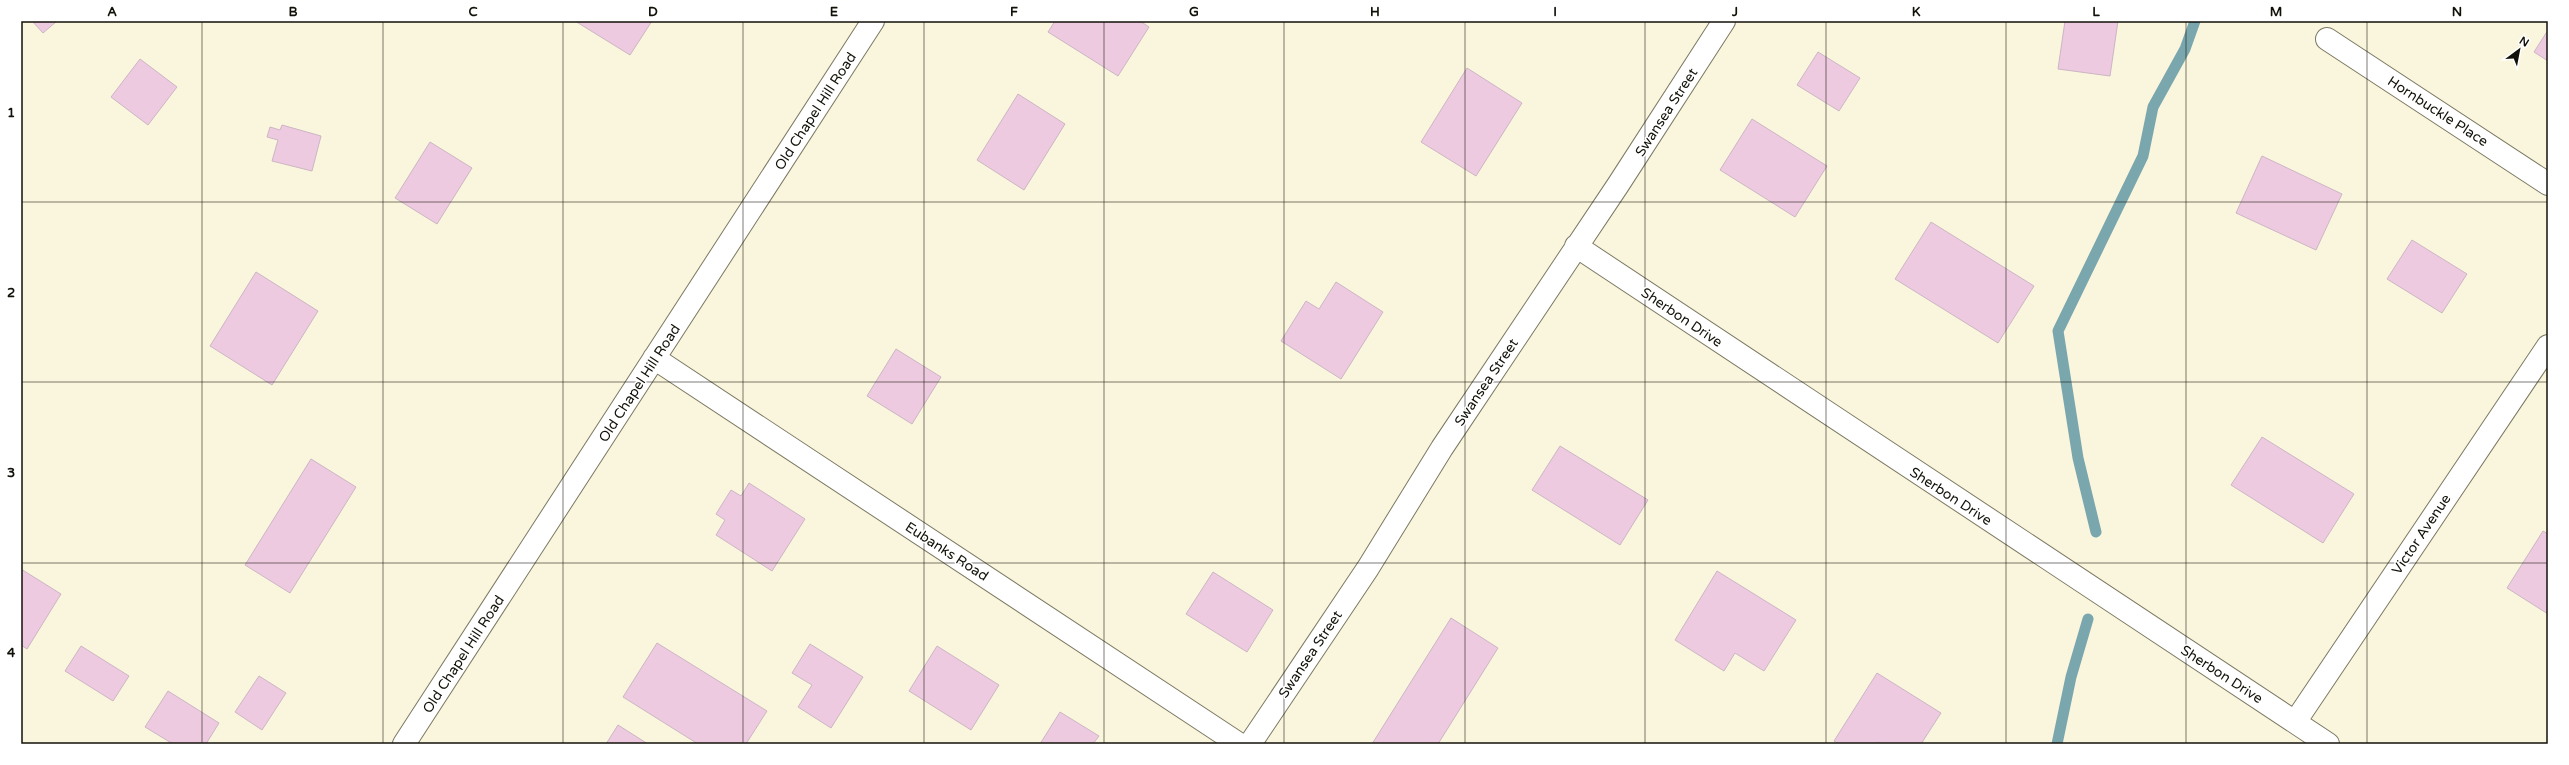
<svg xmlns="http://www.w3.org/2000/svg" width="2569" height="765" viewBox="0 0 2569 765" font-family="'Varela Round',sans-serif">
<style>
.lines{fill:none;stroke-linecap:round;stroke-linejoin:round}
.stream{stroke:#7aa6ad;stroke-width:11}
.building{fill:#edcae0;stroke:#ccb6c4}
.street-casing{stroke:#7c7963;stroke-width:24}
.street{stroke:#fff;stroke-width:22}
.grid{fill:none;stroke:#121109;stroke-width:1;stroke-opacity:0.55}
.labels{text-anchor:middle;stroke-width:3;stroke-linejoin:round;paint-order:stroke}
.street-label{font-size:14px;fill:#121109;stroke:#fff}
.neatline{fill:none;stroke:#121109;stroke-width:1.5}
.grid-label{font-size:13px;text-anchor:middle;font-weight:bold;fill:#121109}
</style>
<rect width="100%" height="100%" fill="#faf5dd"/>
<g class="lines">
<path class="stream" d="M2096,532l-18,-74 -20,-127 85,-175 10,-49 32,-58 10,-28
M2057,744l14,-67 17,-58"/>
</g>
<path class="building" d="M32,21h25l-14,12z
M575,21h77l-22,34z
M1055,21h85l9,6 -31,49 -70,-44z
M2065,21h53l-8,55 -52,-7z
M2548,30v31l-14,-9z
M1818,52l42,26 -21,33 -42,-26z
M140,59l37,28 -29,38 -37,-28z
M1467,68l55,35 -46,73 -55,-34z
M1018,94l47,30 -41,66 -47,-30z
M1752,119l75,47 -32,51 -75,-47z
M282,125l39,11 -9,35 -40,-10 6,-21 -11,-3 3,-10 10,3z
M430,142l42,26 -35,56 -42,-26z
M2262,156l80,38 -26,56 -80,-37z
M1931,222l103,64 -36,57 -103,-64z
M2412,240l55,34 -25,39 -55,-34z
M256,272l62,39 -46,74 -62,-39z
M1336,282l47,30 -42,67 -60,-38 25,-40 13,8z
M896,349l45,28 -29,47 -45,-28z
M2262,437l92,57 -31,49 -92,-58z
M1560,446l88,54 -28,45 -88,-55z
M311,459l45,28 -66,106 -45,-28z
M749,483l56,36 -33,52 -56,-36 9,-15 -9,-6 15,-24 10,6z
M2543,531l5,3v80l-41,-26z
M21,569l40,25 -34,55 -6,-4z
M1717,571l79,49 -32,51 -29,-18 -11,18 -49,-31z
M1213,572l60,38 -26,42 -61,-38z
M1451,618l47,30 -60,96h-66z
M657,643l110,68 -21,33h-48l-75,-47z
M810,644l53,33 -32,51 -33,-21 14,-22 -20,-12z
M81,646l48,30 -16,25 -48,-30z
M937,646l62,39 -28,45 -62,-39z
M1877,673l64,40 -20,31h-40l-3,-2 -2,2h-37l-5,-3z
M259,676l27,17 -24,37 -27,-18z
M168,691l51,32 -13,21h-33l-28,-17z
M1060,712l39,24 -6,8h-53z
M618,725l30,19h-42z"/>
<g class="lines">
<g class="street-casing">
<path id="street" d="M2327,39l221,145
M1576,246l752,498
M654,358l585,386
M2295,722l253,-376
M404,744l469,-723
M1250,744l118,-176 74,-120 176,-263 106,-164"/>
</g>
<use href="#street" class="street"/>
</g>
<path class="grid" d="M202,21v723M383,21v723M563,21v723M743,21v723M924,21v723M1104,21v723M1284,21v723M1465,21v723M1645,21v723M1826,21v723M2006,21v723M2186,21v723M2367,21v723M21,202h2527M21,382h2527M21,563h2527"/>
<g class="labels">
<g class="street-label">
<text transform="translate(815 111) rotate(-57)" y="5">Old Chapel Hill Road</text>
<text transform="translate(2438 111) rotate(33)" y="5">Hornbuckle Place</text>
<text transform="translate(1666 112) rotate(-57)" y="5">Swansea Street</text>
<text transform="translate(1682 317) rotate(34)" y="5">Sherbon Drive</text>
<text transform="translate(1486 382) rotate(-56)" y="5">Swansea Street</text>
<text transform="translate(639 383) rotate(-57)" y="5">Old Chapel Hill Road</text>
<text transform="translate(1951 496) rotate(33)" y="5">Sherbon Drive</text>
<text transform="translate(2421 534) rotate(-56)" y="5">Victor Avenue</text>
<text transform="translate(947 551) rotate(33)" y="5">Eubanks Road</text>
<text transform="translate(463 654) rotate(-57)" y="5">Old Chapel Hill Road</text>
<text transform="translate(1310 654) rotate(-56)" y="5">Swansea Street</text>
<text transform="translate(2222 674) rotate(33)" y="5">Sherbon Drive</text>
</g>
</g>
<rect width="2569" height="765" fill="none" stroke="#ffffff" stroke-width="44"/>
<g transform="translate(2519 50) rotate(32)" stroke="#ffffff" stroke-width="3" paint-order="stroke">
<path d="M0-3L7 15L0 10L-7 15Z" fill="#121109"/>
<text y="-6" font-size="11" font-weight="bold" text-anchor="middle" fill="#121109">N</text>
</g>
<rect x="22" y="22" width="2525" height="721" class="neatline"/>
<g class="grid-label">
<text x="112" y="16">A</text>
<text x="293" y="16">B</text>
<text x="473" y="16">C</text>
<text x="653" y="16">D</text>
<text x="834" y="16">E</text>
<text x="1014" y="16">F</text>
<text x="1194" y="16">G</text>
<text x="1375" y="16">H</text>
<text x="1555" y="16">I</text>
<text x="1735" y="16">J</text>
<text x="1916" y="16">K</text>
<text x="2096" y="16">L</text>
<text x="2276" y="16">M</text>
<text x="2457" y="16">N</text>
<text x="11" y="117">1</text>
<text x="11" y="297">2</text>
<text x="11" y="477">3</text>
<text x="11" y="657">4</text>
</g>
</svg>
